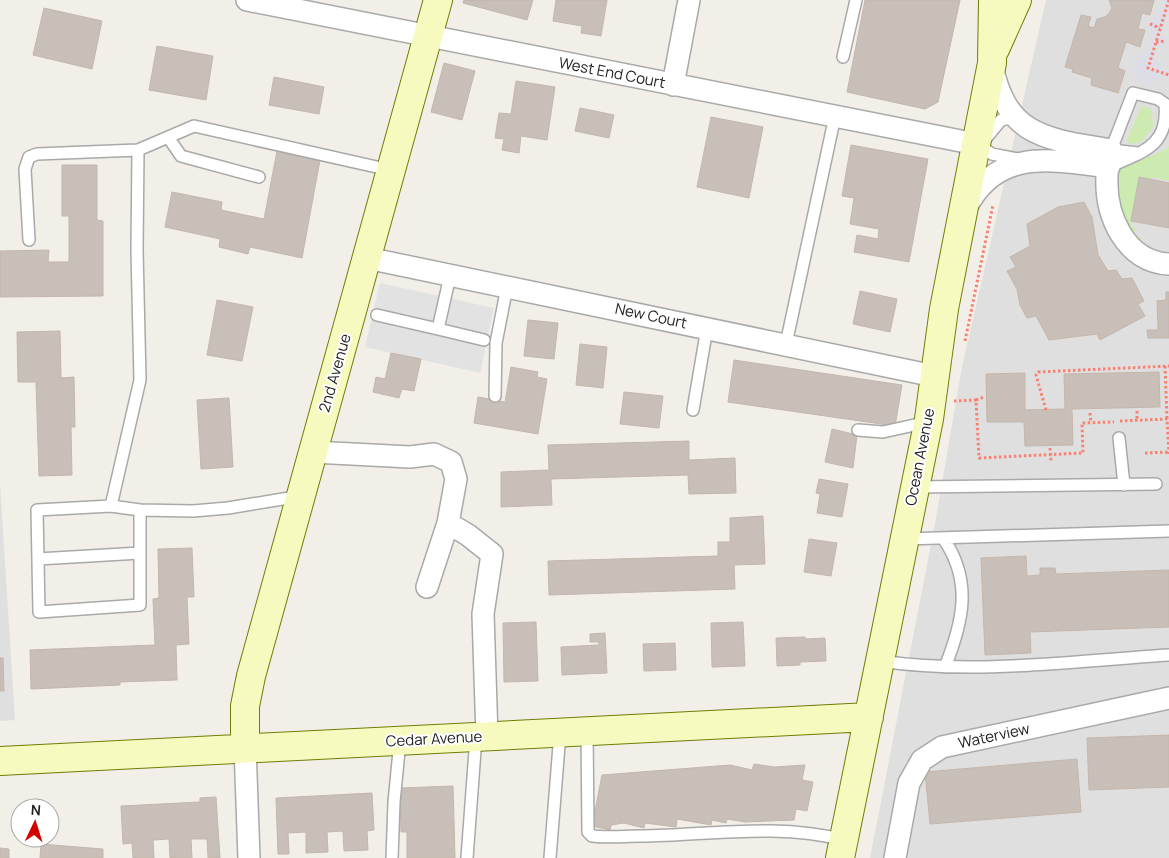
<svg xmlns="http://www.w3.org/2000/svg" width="1169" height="858" viewBox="0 0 1169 858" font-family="Manrope,sans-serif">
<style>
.residential{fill:#e0dfdf}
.grass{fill:#cdebb0}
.parking{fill:#e2e2e2}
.plaza{fill:#dddde8}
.building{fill:#c7bfb8;stroke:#c4b6ab}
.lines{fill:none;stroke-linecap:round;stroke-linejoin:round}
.lane-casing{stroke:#a9a9a9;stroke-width:14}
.street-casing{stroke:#a9a9a9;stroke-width:24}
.secondary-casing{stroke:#707d05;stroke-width:30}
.path{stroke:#fa8072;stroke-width:3;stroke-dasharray:2.5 2.5;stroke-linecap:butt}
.lane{stroke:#fff;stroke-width:11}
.street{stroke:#fff;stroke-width:21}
.secondary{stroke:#f7fabf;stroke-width:28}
.labels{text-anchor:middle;stroke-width:4;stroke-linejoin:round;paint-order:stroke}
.street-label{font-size:15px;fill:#222;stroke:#fff}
</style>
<rect width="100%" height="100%" fill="#f2efe9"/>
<path class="residential" d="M1046,0h123v858h-299l64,-329 28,-162z
M0,484l15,236 -15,1z"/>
<path class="grass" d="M1142,105l10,5 1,17 -12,15 -12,2 -2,-4z
M1169,146v35l-17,-4 -1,3 -12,2 -8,41v4l5,1 -3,8 9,2 -1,6c-21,-16 -24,-47 -24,-71 9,-14 36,-13 52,-27z"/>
<path class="parking" d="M380,283l114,25 -14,65 -115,-26z"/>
<path class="plaza" d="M1165,0h4v13l-8,24h5l1,8h-9l-3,12 8,6 -2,6 8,2v7l-9,-3 -2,7 -5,-2 -5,6 -9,-3 1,-3 -4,-1 1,-4 -4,-2 5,-18 4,1 1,-3 5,1 3,-19 2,1 2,-6 -9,-2 4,-9 7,3 2,-13 2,1z"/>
<path class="building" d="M464,0h69l-6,20 -64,-17z
M556,0h51l-6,36 -20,-3 1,-7 -29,-5z
M865,0h95l-22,102 -13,7 -78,-17z
M1109,0h45l-4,15 -8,-2 -4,16 7,1 -5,17 -14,-5 -8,26 7,3 -7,22 -27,-8 1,-7 -20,-6 1,-3 -8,-2 16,-52 10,2 -3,9 6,2 3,-9 8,-2 5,-5 2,-4z
M44,8l58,13 -10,48 -59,-14z
M157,46l56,10 -7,44 -57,-10z
M444,63l31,8 -13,49 -31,-8z
M274,77l50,10 -5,27 -50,-9z
M516,81l39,6 -8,53 -26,-4 -2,17 -17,-3 2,-11 -9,-1 4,-25 12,1z
M580,108l34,7 -5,23 -34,-7z
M711,117l52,10 -14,71 -52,-11z
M851,145l77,14 -19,103 -55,-10 3,-17 21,4 1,-10 -29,-5 4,-26 -12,-2z
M277,151l43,9 -18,98 -52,-11 -2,7 -29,-7 1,-8 -55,-12 7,-35 50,10 -1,8 43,9z
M62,165h35v55l6,1v75l-103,1v-46l49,-1 -1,12h21v-46h-7z
M1139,177l30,6v45l-38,-7z
M1084,202l8,15 6,38 10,16 8,-1 6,9 10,-1 12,23 -6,3 7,12 -45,24 -3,-6 -48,6 -13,-24 -9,2 -7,-13 -3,-16 -10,-18 9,-4 -6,-10 20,-11 -3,-22 31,-17z
M860,291l37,8 -7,33 -37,-8z
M1166,292h3v46h-21l-1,-8h11l-1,-29 9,-1z
M217,300l36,7 -11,54 -35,-6z
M528,320l30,3 -4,36 -30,-3z
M60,331l1,47 13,-1 1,50h-4l1,48 -33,1 -3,-94h-18l-1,-50z
M580,344l27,3 -4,41 -27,-3z
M391,353l30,6 -7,32 -12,-2 -3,9 -26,-6 3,-15 9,2z
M734,360l168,25 -7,41 -167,-24z
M511,367l27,5 -1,5 10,2 -9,55 -64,-11 4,-26 27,5z
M1159,372l1,35 -88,2 1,36 -48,1 -1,-24h-37l-1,-48 39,-1v37l40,-1 -1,-35z
M624,392l39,4 -4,32 -39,-4z
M229,398l4,69 -32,2 -4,-69z
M832,429l25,6 -4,33 -28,-6z
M689,441v19l46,-2 1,35 -47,1 -1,-19 -137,4 1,26 -51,2v-35l48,-2 -1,-25z
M819,479l29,5 -6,33 -25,-4 3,-19 -4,-1z
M763,516l2,48 -31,1 1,24 -186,6 -1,-34 170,-5v-14h12v-24z
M809,539l28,4 -6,33 -27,-4z
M192,548l2,49h-7l2,47 -13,1 1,35 -57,2v3l-89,4 -1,-39 125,-5 -2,-46 6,-1 -1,-49z
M1026,556l1,20 13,-1v-7h15l1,6 113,-4v57l-139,5 1,21 -46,2 -4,-97z
M536,622l2,59 -34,1 -1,-59z
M743,622l2,44 -33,1 -1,-44z
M605,633l2,40 -45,2 -1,-28 38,-2v-3h-9v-8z
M805,637l1,2 19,-1 1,23 -26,1v3l-23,1 -1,-28z
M675,643l1,27 -32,1 -1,-27z
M0,658h3l1,33h-4z
M1169,735v52l-80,3 -2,-52z
M1077,759l4,53 -151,12 -5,-52z
M754,764l20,3 31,-2 -3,15 11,2 -6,29 -11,-2 -2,11 -49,2 -18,-3 -1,4 -14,-3 -1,5 -34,-6 -1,8 -31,-4 -1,5 -20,-5 -13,2 -1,5 -18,-4 10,-51 128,-10 22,5z
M453,786l2,72h-48v-26h-6l-1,-44z
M372,793l2,37 -7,1 1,19 -24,1 -1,-20 -16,1 1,20 -22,1v-21l-18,1 1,21h-11l-2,-56z
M216,797l4,61h-12l-1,-19h-16l1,19h-22l-1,-19 -16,1 1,18h-21l-1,-15 -9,1 -2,-38 79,-4v-4z
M41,844l62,5v9h-63z
M0,848l9,1v9h-9z"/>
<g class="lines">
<g class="lane-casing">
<path id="lane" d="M843,57l13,-57
M1018,122l-7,-4 -10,2 -14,17 -11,7 16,10 26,5
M168,137l13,19 78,21
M1109,167c31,-15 60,-19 56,-63l-7,-5 -25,-6 -22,57 27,3
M29,240l-4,-71 4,-12 8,-3 101,-4 56,-24 196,44
M377,315l61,14 12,-53
M438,329l46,11
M786,344l49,-228
M495,396l1,-53 11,-56
M693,410l14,-82
M858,430l25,2 45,-10
M1119,438l5,47
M916,487l240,-3
M111,506l29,-126 -3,-130 1,-100
M140,510v95l-101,7 -2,-102 74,-4 29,4 53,1 35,-3 73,-12
M943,538c30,43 20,84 2,129
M905,539l264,-8
M38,559l102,-6
M880,661c96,14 193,0 289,-6
M587,731l1,101 4,4c16,2 33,0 50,0 67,-1 136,-13 202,4
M392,858l2,-56 6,-61
M467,858l9,-121
M550,858l10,-125"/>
</g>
<g class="street-casing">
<path id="street" d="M247,0l729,144
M992,66c15,72 56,73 119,84 -1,8 -4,18 -4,26 -2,39 18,86 62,88
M673,85l16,-85
M966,208c31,-61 87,-48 143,-41
M367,258l567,118
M313,452l97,5 24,-3 17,8 5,17 -8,44 20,12 24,19 -9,60 4,123
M427,587l21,-64
M245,747l4,111
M895,858l14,-75 13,-23 20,-13 227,-49"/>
</g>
<g class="secondary-casing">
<path id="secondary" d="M995,49l22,-49
M245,747v-41l6,-30 187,-676
M0,761l869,-44
M840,858l89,-439 15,-110 48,-246 1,-63"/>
</g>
<path class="path" d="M1169,0l-21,68 21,7
M1150,24l10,4
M1156,42l10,-1
M965,341l28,-136
M1165,366l2,53
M976,400l8,-3
M954,401l22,-1 3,58 104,-5 -1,-30 32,-1
M1046,410l-10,-35 2,-3 131,-6
M1137,411v10
M1090,413l1,10
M1120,421l47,-2 2,35
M1050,448l1,13
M1145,453l24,-1"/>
<use href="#lane" class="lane"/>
<use href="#street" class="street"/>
<use href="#secondary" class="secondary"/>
</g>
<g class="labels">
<g class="street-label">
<text transform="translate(612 73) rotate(11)" y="5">West End Court</text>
<text transform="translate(651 316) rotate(12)" y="5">New Court</text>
<text transform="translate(335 373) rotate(-74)" y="5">2nd Avenue</text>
<text transform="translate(920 457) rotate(-79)" y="5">Ocean Avenue</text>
<text transform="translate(994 736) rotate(-12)" y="5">Waterview</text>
<text transform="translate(434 739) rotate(-3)" y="5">Cedar Avenue</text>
</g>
</g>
<g transform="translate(35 823) rotate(4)"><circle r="24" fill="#ffffff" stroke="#a7a7a7"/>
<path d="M0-4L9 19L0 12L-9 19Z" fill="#d40000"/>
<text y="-8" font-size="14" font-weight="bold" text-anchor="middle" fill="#222222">N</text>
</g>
</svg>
